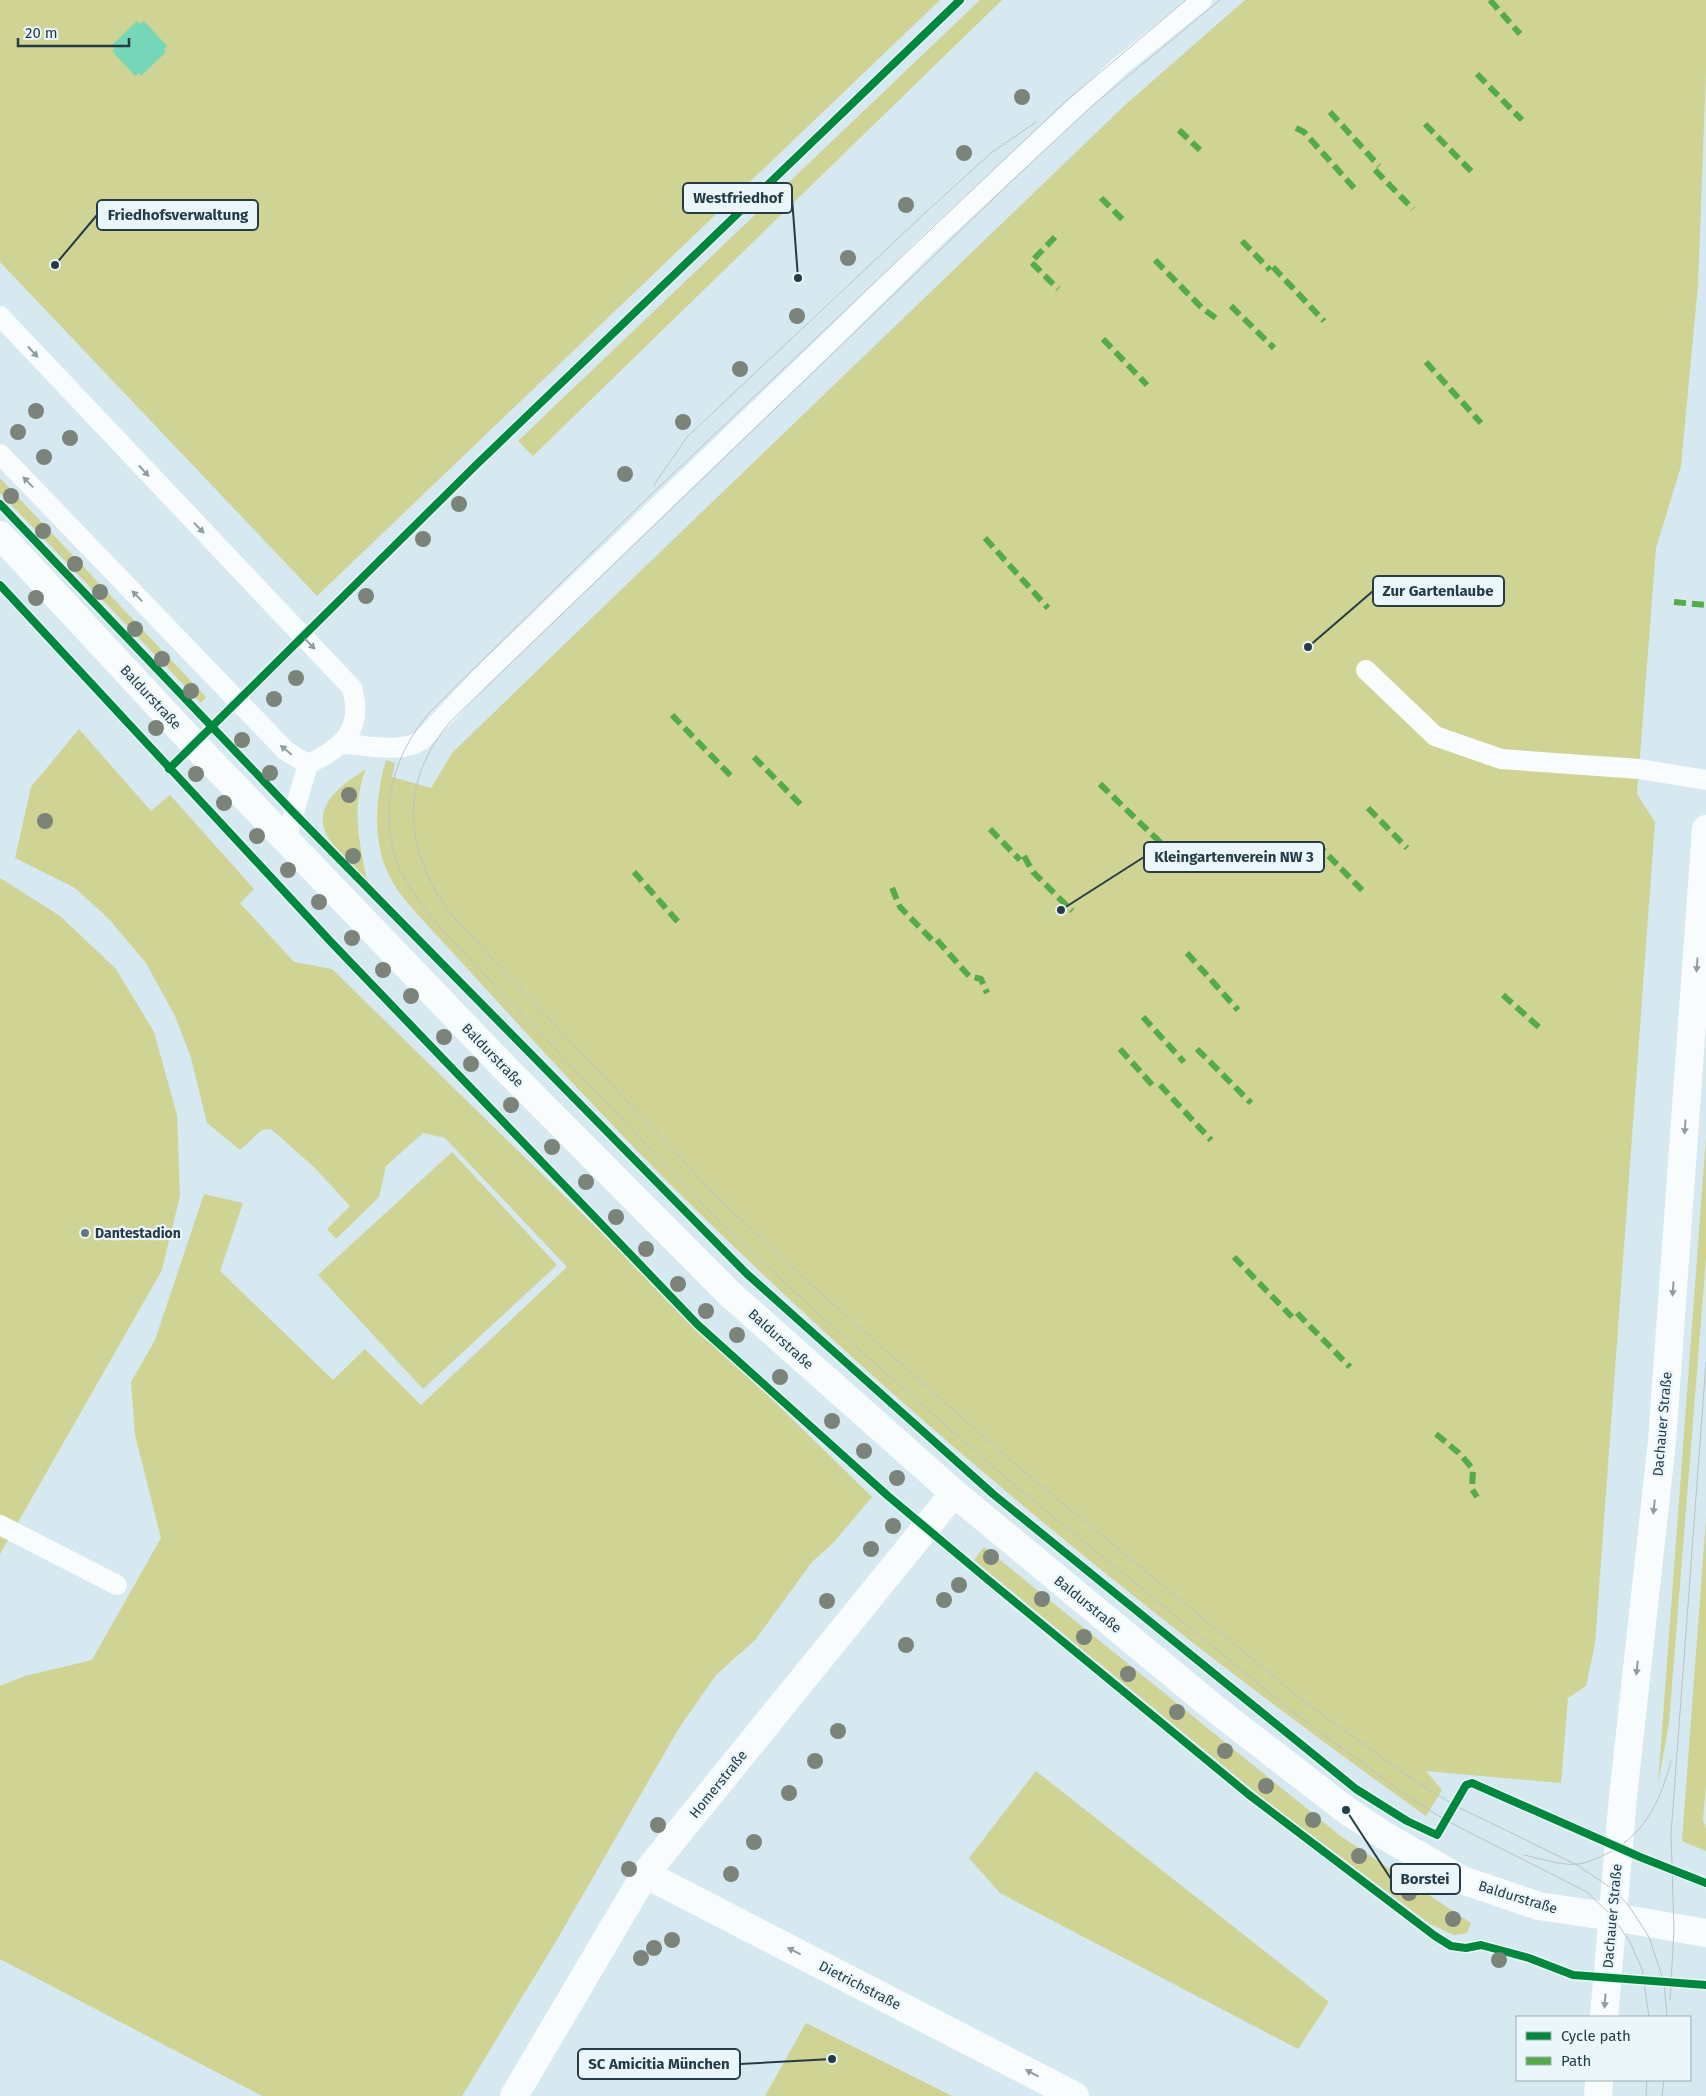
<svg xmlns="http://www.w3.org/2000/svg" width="1706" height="2096" viewBox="0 0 1706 2096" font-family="'Fira Sans',sans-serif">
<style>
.green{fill:#cfd394}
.water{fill:#75d7b8}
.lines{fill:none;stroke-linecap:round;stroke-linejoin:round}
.service{stroke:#f9fcfd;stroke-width:20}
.minor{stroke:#f9fcfd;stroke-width:28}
.tertiary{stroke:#f9fcfd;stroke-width:28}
.secondary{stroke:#f9fcfd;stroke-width:28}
.tram{stroke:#bcc2c4;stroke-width:1}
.quiet{stroke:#53ac47;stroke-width:6;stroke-dasharray:12 6;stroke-linecap:butt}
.cycleway-casing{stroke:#eaf6fa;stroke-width:11}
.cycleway{stroke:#00873e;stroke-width:8}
.tree{fill:#7c8379}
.oneway{fill:#8f9ca2}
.poi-dot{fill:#637882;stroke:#eaf6fa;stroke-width:2}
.labels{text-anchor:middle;stroke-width:4.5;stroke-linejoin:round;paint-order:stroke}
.street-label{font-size:14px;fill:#253c46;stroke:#eaf6fa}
.poi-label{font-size:14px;font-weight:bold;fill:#253c46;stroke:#eaf6fa;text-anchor:start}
.leader{fill:none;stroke:#253c46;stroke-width:2}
.callout-dot{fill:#253c46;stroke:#eaf6fa;stroke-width:2}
.callout{fill:#eaf6fa;stroke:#253c46;stroke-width:2}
.callout-label{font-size:15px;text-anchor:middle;font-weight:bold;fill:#253c46}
</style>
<rect width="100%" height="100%" fill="#d6e8f0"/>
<path class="green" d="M0,0h940l-623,596 -317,-334z
M980,0h22l-469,456 -15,-15z
M1245,0h461v74l-8,211 -17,181 -25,82 -19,246 18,28 -60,822 -9,42 -18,12 -7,85 -135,-12 16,19 -16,26c-262,-186 -513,-392 -742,-618 -92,-91 -178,-188 -266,-283 -12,-14 -24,-27 -31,-44 -15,-34 -11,-77 -1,-111l9,3 -3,14 39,11 21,-35 120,-116 552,-531z
M0,478l206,219 -5,6 -201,-210z
M79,729l72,82 19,-16 84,94 -14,14 54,59 38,7 540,528 -39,46 -21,19 -57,78 -39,35 -37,53 -121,210 -96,158h-200l-262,-137v-273l25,-10 67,-16 69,-122 -26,-103 -4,-53 24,-42 49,-146 39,9 -23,68 113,109 32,-31 56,56 146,-138 -122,-129 -22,-5 -37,33 -7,31 -43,42 -9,-10 23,-23 -35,-38 -44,-39 -9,1 -22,20 -33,-27 -16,-65 -16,-42 -29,-53 -38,-45 -33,-30 -60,-30 16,-71z
M366,769c-15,37 -7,73 1,111 -10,-11 -33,-32 -40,-44 -16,-31 17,-53 39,-67z
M0,878l60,38 56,53 38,63 23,83 3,81 -18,74 -162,284z
M1706,1137v121l-37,465 -11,61z
M452,1152l105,113 -134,124 -105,-114z
M1706,1518v265l-3,37 3,9v22l-24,-10z
M984,1547l358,290 129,86 -4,10 -13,2 -24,-11 -165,-124 -291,-240z
M1036,1771l293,231 -31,47 -298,-156 -31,-35z
M806,2023l146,73h-187z"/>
<path class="water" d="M137,21l3,3 4,-3 23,25 -3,3 2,3 -25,24 -2,-3 -4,3 -23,-25 3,-3 -3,-3z"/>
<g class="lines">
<path class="service" d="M0,316l352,372c12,41 -9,60 -44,76l-22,-13 -286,-297
M1366,670l69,66 66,23 138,10 67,11
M343,744c23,1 59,10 79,-4l56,-60 356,-343 92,-91 193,-179 83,-67
M286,840l22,-76
M0,1525l117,60"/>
<path class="minor" d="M645,1874l430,222
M514,2096l131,-222 309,-381"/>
<path class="tertiary" d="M0,535l194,209 313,326 223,224 224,199 260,215 132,102 39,26 77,44 77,26 74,11"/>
<path class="secondary" d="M1613,1917l93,16
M1604,2017l19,-220 39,-356 44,-612
M1598,2096l1,-16"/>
<path class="tram" d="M1186,0l-121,102 -425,403 -211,208c-39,46 -54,109 -25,165 11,19 25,36 39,53l270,284 102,96 191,167 291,237 106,78 42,27 142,72 26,25 17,25 12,27 7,48
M1220,0l-128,106 -75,70 -564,543c-57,63 -49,136 2,200l269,285 102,94 190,167 290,238 105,75 43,27 123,60 37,25 15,16 20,31 15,45 3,35
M654,485l33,-48 238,-224 66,-60 45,-31
M1524,1855c14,3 39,11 53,9 8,0 18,-5 25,-8 41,-18 58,-53 69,-95
M1670,2000l4,-71 -3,-95 35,-472
M1646,2096l1,-16
M1662,2096l2,-16"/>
<path class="quiet" d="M1490,0l30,34
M1477,74l45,46
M1330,112l49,54
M1425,124l48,49
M1296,128l8,4 51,57
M1179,130l21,20
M1375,170l38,39
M1101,198l25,25
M1055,237l-24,25 27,27
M1242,241l28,29
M1155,260l47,48 15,11
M1273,267l51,54
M1231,306l43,42
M1103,339l44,46
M1426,362l55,61
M985,538l63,70
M1674,602l32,3
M672,715l60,62
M754,757l47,48
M1100,784l64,62
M1368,808l39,40
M990,829l30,31
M1316,843l47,48
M1024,856l9,16 39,39
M634,872l44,50
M892,888l8,19 34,35
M937,940l32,36 12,3 6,14
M1187,953l51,57
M1503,995l39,35
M1143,1017l41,45
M1120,1049l36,40
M1197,1049l54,54
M1160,1085l51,55
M1234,1257l58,60
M1297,1313l53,54
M1436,1434l23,19 14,16 -1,20 5,8"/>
<g class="cycleway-casing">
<path id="cycleway" d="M0,504l294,309 453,461 246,220 363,295 51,32 30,14 29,-50 6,-2 168,74 66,26
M0,585l331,357 367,383 190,171 99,83 261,215 187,142 16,10 15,2 15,-3 48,13 44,17 133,10
M169,769l306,-303 485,-466"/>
</g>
<use href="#cycleway" class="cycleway"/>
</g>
<g class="tree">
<circle cx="1022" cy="97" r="8"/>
<circle cx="964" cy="153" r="8"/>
<circle cx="906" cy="205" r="8"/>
<circle cx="848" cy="258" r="8"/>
<circle cx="797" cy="316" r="8"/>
<circle cx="740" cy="369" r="8"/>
<circle cx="36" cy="411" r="8"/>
<circle cx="683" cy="422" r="8"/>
<circle cx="18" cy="432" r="8"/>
<circle cx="70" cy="438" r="8"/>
<circle cx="44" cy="457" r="8"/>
<circle cx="625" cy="474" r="8"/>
<circle cx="11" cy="496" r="8"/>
<circle cx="459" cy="504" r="8"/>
<circle cx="43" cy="531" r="8"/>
<circle cx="423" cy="539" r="8"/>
<circle cx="75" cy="564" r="8"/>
<circle cx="100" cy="592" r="8"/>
<circle cx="366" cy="596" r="8"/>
<circle cx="36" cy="598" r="8"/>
<circle cx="135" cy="629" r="8"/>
<circle cx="162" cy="659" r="8"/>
<circle cx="296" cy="678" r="8"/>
<circle cx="191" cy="691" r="8"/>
<circle cx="274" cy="699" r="8"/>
<circle cx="156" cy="728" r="8"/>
<circle cx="242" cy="740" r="8"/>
<circle cx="270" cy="773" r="8"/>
<circle cx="196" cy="774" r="8"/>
<circle cx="349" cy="795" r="8"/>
<circle cx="224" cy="803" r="8"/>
<circle cx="45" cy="821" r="8"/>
<circle cx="257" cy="836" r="8"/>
<circle cx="353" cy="856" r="8"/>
<circle cx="288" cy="870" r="8"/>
<circle cx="319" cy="902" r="8"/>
<circle cx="352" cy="938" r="8"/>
<circle cx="383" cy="970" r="8"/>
<circle cx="411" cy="996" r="8"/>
<circle cx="444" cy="1037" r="8"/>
<circle cx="471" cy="1064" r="8"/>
<circle cx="511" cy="1105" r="8"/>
<circle cx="552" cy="1147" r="8"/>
<circle cx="586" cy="1182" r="8"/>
<circle cx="616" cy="1217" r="8"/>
<circle cx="646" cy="1249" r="8"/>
<circle cx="678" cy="1284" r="8"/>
<circle cx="706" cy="1311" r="8"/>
<circle cx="737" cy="1335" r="8"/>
<circle cx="780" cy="1377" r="8"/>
<circle cx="832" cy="1421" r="8"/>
<circle cx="864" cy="1451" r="8"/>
<circle cx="897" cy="1478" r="8"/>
<circle cx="893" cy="1526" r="8"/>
<circle cx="871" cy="1549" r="8"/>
<circle cx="991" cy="1557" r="8"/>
<circle cx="959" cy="1585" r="8"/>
<circle cx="1042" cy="1599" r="8"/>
<circle cx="944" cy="1600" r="8"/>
<circle cx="827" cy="1601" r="8"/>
<circle cx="1084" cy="1637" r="8"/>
<circle cx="906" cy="1645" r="8"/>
<circle cx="1128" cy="1674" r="8"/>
<circle cx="1177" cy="1712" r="8"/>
<circle cx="838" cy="1731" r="8"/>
<circle cx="1225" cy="1751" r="8"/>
<circle cx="815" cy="1761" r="8"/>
<circle cx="1266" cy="1786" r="8"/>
<circle cx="789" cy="1793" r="8"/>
<circle cx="1313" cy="1820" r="8"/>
<circle cx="658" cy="1825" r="8"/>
<circle cx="754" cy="1842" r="8"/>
<circle cx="1359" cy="1856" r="8"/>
<circle cx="629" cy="1869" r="8"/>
<circle cx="731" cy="1874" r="8"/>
<circle cx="1409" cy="1893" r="8"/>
<circle cx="1453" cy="1919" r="8"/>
<circle cx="672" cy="1940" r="8"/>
<circle cx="654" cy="1948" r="8"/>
<circle cx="641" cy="1958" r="8"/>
<circle cx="1499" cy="1960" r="8"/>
</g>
<defs><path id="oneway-solid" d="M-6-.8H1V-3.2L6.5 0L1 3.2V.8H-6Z" transform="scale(1.25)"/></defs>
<g class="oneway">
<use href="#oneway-solid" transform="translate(33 352) rotate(47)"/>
<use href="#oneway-solid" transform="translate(144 471) rotate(47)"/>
<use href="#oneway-solid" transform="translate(28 482) rotate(-134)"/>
<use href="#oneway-solid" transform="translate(199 528) rotate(46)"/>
<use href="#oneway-solid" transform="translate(137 596) rotate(-134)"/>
<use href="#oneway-solid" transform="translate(310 644) rotate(46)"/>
<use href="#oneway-solid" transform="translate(286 750) rotate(-141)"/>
<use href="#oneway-solid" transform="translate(1697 965) rotate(94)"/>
<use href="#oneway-solid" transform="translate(1685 1127) rotate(94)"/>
<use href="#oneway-solid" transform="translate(1673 1289) rotate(94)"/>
<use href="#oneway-solid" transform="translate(1654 1507) rotate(96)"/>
<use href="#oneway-solid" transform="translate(1637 1668) rotate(96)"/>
<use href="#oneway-solid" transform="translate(794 1951) rotate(-153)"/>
<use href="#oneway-solid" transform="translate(1605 2001) rotate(94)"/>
<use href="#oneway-solid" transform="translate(1032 2073) rotate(-152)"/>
</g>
<circle class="poi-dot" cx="85" cy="1233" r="5"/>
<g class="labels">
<g class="street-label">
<text transform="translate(151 697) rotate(47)" y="5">Baldurstraße</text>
<text transform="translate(493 1055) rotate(46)" y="5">Baldurstraße</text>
<text transform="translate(781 1339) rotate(42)" y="5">Baldurstraße</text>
<text transform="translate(1662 1424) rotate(-85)" y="5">Dachauer Straße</text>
<text transform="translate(1088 1604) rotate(39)" y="5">Baldurstraße</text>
<text transform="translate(718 1784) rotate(-51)" y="5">Homerstraße</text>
<text transform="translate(1518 1897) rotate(17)" y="5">Baldurstraße</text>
<text transform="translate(1612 1916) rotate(-85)" y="5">Dachauer Straße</text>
<text transform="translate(860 1985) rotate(27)" y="5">Dietrichstraße</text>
</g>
<g class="poi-label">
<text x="95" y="1238">Dantestadion</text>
</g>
</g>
<path class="leader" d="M798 278L792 198M55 265L97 215M1308 647L1373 591M1061 910L1144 857M1346 1810L1391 1879M832 2059L740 2064"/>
<g class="callout-dot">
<circle cx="798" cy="278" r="5"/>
<circle cx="55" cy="265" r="5"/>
<circle cx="1308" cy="647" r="5"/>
<circle cx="1061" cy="910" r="5"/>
<circle cx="1346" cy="1810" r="5"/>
<circle cx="832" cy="2059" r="5"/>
</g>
<g class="callout">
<rect x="683" y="183" width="109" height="30" rx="5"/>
<rect x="97" y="200" width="161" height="30" rx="5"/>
<rect x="1373" y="576" width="131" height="30" rx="5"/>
<rect x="1144" y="842" width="180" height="30" rx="5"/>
<rect x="1391" y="1864" width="69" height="30" rx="5"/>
<rect x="578" y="2049" width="162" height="30" rx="5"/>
</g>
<g class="callout-label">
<text x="738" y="203">Westfriedhof</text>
<text x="178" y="220">Friedhofsverwaltung</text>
<text x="1438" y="596">Zur Gartenlaube</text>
<text x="1234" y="862">Kleingartenverein NW 3</text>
<text x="1425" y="1884">Borstei</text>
<text x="659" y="2069">SC Amicitia München</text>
</g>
<rect x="1516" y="2016" width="175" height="65" fill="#eaf6fa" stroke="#9bacb2"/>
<rect x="1526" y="2032" width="25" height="8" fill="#00873e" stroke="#9bacb2"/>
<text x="1561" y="2041" font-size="15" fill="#253c46">Cycle path</text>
<rect x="1526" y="2057" width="25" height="8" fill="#53ac47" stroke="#9bacb2"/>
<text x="1561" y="2066" font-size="15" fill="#253c46">Path</text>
<path d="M18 38v8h111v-8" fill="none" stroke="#253c46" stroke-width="2.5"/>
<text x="25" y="38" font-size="15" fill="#253c46" stroke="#eaf6fa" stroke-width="4" paint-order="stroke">20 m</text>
</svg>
